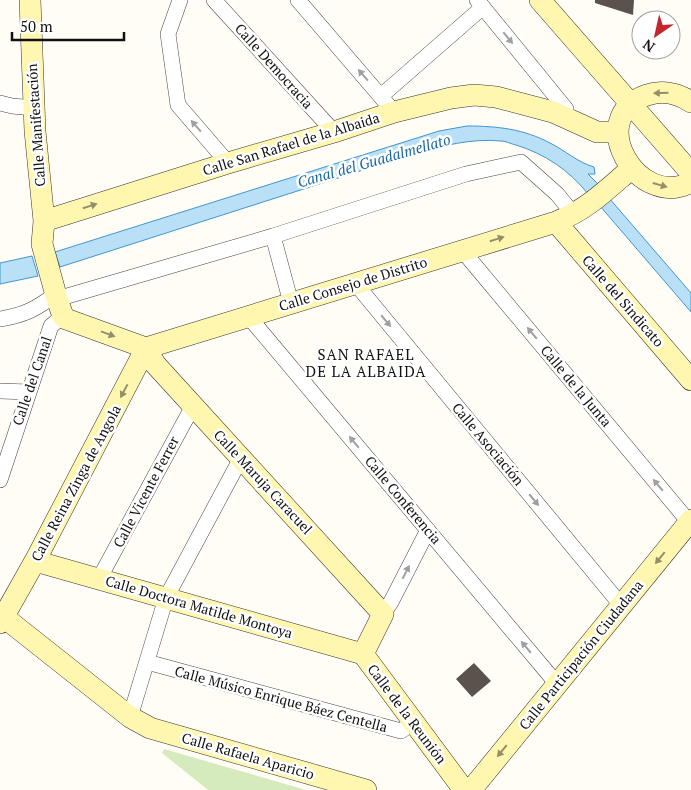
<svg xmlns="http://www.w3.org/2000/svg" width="691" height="790" viewBox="0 0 691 790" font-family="'PT Serif',serif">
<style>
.green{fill:#d5ebbd}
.water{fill:#b9e0f7;stroke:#3f96cf}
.building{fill:#5a524d}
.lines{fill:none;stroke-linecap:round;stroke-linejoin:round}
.street-casing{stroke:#444;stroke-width:16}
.secondary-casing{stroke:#333;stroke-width:22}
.street{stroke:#fff;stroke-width:15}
.secondary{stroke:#fff6b0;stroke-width:21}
.oneway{fill:#a0a0a0}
.oneway2{fill:#948f68}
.labels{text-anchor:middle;stroke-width:5;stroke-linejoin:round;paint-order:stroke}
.street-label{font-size:14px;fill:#111;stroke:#fff}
.water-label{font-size:15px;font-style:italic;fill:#1768a6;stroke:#fff}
.neighbourhood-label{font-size:15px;letter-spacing:1px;fill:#111;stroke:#fff}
</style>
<rect width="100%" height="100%" fill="#fffdf5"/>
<path class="green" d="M164,749l142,41h-98l-46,-37z"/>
<path class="water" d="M467,126c30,0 57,3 83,17 16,8 27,19 44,24l1,7h-7l12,12 -12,8c-19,-24 -43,-40 -72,-49 -5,-1 -10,-4 -15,-4 -29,-3 -60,5 -88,13l-353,113 -5,-15 384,-121z
M609,198l82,95v19l-91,-106z
M32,256l6,20 -38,8v-21z"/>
<path class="building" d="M595,0h39l-1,15 -38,-12z
M474,663l17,18 -19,16 -16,-18z"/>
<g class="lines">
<g class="street-casing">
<path id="street" d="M180,0l-12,34 10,71 50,58
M214,0l120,132
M298,0l96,112
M477,0l89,109 -3,7
M381,96l102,-89
M0,103l12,3 22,2
M273,236l18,67
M462,250l227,272
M355,283l266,322
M57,299l216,-63 193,-62 55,-12 36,32 17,21
M248,316l309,368
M0,319c25,-4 36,-10 56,-25
M0,391l29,1
M0,480l51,-154 12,-10
M99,579l94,-173
M383,614l8,-12 37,-72
M147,662l254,69 13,-9
M130,717l36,-119 75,-140"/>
</g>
<g class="secondary-casing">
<path id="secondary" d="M30,0l5,131 9,90 -2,23 15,55 6,17 3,3 80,29 410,-126c32,-13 50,-32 76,-54
M540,0l151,173
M691,102c-13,-9 -29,-12 -44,-7 -64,22 -9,116 44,87
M44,221l184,-58 106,-31 60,-20 57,-14 23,-3 22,2 57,15 44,20h20
M556,222l135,158
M146,348l9,16 228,250 -20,40
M35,561l328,93
M0,614l130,103 20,11 216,62
M0,623l35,-62 111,-213
M363,654l101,136
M471,790l220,-270"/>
</g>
<use href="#street" class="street"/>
<use href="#secondary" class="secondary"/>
</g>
<defs><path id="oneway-solid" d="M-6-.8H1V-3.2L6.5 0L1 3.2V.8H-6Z" transform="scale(1.25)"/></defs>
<g class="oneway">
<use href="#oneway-solid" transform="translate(508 38) rotate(51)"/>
<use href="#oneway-solid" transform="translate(363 75) rotate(-131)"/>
<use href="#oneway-solid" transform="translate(196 126) rotate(-131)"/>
<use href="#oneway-solid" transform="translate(386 321) rotate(50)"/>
<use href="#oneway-solid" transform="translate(532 333) rotate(-130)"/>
<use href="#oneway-solid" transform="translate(354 442) rotate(-130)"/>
<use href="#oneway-solid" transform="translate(658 485) rotate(-130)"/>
<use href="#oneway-solid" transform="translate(534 500) rotate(50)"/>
<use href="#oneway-solid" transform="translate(406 572) rotate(-63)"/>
<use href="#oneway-solid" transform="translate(526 647) rotate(-130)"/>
</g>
<g class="oneway2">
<use href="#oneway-solid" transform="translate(661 93) rotate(179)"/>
<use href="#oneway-solid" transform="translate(660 185) rotate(16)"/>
<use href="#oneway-solid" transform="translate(90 206) rotate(-17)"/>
<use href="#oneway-solid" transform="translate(497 239) rotate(-17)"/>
<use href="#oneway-solid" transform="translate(108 334) rotate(20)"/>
<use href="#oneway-solid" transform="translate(124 391) rotate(118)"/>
<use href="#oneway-solid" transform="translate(660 558) rotate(129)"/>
<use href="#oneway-solid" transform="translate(502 751) rotate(129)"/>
</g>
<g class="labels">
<g class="street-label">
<text transform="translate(274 66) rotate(48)" y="5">Calle Democracia</text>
<text transform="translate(36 125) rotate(-94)" y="5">Calle Manifestación</text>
<text transform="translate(291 144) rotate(-17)" y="5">Calle San Rafael de la Albaida</text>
<text transform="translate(353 284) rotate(-17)" y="5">Calle Consejo de Distrito</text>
<text transform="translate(623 301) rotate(49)" y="5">Calle del Sindicato</text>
<text transform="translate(32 381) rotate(-71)" y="5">Calle del Canal</text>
<text transform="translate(576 386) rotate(50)" y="5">Calle de la Junta</text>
<text transform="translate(488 444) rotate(50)" y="5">Calle Asociación</text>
<text transform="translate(263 482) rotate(47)" y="5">Calle Maruja Caracuel</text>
<text transform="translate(76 483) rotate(-62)" y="5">Calle Reina Zinga de Angola</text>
<text transform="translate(146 492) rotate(-62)" y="5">Calle Vicente Ferrer</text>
<text transform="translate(403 500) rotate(50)" y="5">Calle Conferencia</text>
<text transform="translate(199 607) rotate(16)" y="5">Calle Doctora Matilde Montoya</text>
<text transform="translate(581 655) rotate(-51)" y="5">Calle Participación Ciudadana</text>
<text transform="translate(281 699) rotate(15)" y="5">Calle Músico Enrique Báez Centella</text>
<text transform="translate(407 714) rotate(53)" y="5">Calle de la Reunión</text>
<text transform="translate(248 756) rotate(16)" y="5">Calle Rafaela Aparicio</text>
</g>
<g class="water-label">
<text transform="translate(374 161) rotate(-16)" y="5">Canal del Guadalmellato</text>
</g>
<g class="neighbourhood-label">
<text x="366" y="360">SAN RAFAEL<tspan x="366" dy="17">DE LA ALBAIDA</tspan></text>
</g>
</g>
<g transform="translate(656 35) rotate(214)"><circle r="24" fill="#ffffff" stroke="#a0a0a0"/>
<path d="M0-4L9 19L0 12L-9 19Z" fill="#c4262e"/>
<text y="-8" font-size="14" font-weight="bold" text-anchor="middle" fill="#111111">N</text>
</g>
<path d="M12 32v8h112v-8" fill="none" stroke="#111111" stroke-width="2.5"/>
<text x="20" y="32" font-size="15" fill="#111111" stroke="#ffffff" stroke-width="4" paint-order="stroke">50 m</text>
</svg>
